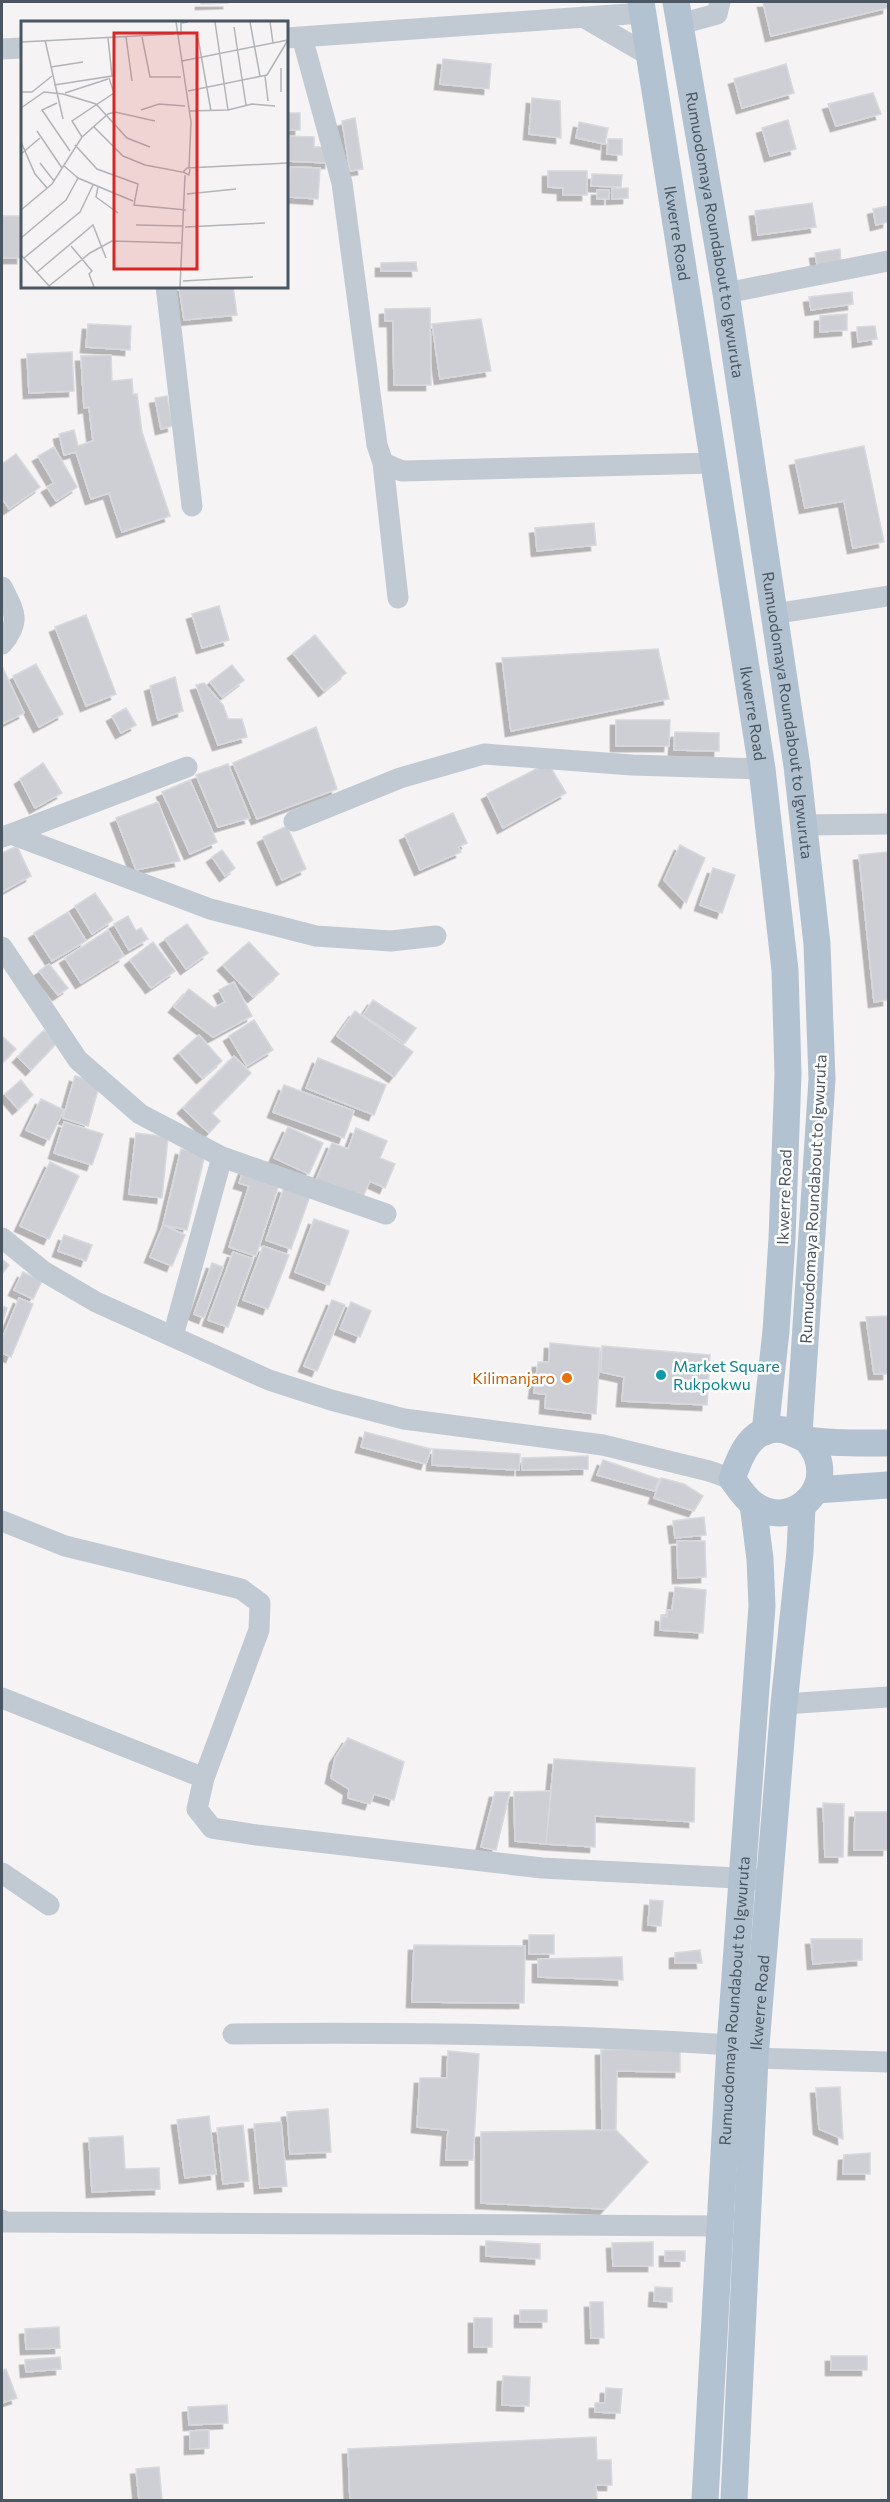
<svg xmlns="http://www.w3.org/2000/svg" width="890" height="2502" viewBox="0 0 890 2502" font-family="Commissioner,sans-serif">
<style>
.building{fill:#cdcfd5;stroke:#d7d9de;stroke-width:1.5;filter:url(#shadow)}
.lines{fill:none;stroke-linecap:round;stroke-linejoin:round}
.minor{stroke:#c1cad2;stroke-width:21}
.major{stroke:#b3c2d1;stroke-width:27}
.culture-dot{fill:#0f9aa8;stroke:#fff;stroke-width:2}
.food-dot{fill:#e8710a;stroke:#fff;stroke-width:2}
.labels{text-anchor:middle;stroke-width:5;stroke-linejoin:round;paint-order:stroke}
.street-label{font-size:16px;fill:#4a5661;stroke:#fff}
.culture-label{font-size:16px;fill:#0d838f;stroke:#fff;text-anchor:start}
.food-label{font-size:16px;fill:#c56008;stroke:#fff;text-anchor:end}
.inset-road{fill:none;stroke:#b1b4b9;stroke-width:1.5}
.view{fill:#d62828;fill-opacity:0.15;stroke:#d62828;stroke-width:3}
.inset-edge{fill:none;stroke:#4a5661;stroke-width:3}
</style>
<defs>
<filter id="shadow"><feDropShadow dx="-5.5" dy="5.5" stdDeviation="0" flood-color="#0004"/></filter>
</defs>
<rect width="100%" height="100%" fill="#f5f3f3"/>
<path class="building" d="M201,2h27v1l-27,1z
M763,2h125v6l-117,28z
M443,59l48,5 -2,25 -49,-5z
M786,64l8,29 -52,15 -8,-29z
M873,93l8,21 -45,12 -8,-22z
M532,98l28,3 1,37 -32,-4z
M286,113h14v17h-14z
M355,118l8,51 -13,2 -8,-50z
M788,120l8,29 -26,7 -8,-28z
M579,122l29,6 -3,16 -29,-6z
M286,136l28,1v10h16v16l-44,-2z
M608,139h14v16l-15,-1z
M290,167l30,1 -2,31 -29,-2z
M548,171h39v24h-24v-7l-15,-1z
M592,174l30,1 -1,12 -30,-1z
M628,188v10l-16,1v-10z
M597,190h12v9h-12z
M812,203l4,24 -58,8 -3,-24z
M888,206v16l-12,3 -3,-16z
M2,216h20v42h-20z
M840,249l1,17 -23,4 -3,-17z
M416,262l1,9h-36v-8z
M179,286h54l4,29 -53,5z
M852,292l1,12 -42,6 -2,-13z
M430,308l1,77h-37l-1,-64h-8v-12z
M847,314v16l-27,2v-16z
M481,319l10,52 -51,8 -8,-55z
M88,324l43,2 -1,24 -44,-3z
M875,326l2,13 -19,3 -1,-15z
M72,352l2,39 -45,2 -2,-39z
M111,355l1,26 20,-2 1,15h4l5,38 28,84 -48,16 -13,-39 -18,6 -15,-47 -12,3 -5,-21 15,-4 4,16 15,-5 -4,-34 -5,1 -3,-52z
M167,396l6,30 -12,3 -6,-31z
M864,446l20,96 -31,6 -9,-47 -39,7 -10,-48z
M54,447l23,40 -21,14 -9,-14 7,-4 -16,-27z
M16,454l24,33 -31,22 -7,-11v-34z
M594,523l2,22 -59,6 -2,-23z
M219,606l10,34 -27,8 -10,-34z
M86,615l30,79 -30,12 -31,-79z
M315,635l31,38 -22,18 -31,-38z
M658,649l11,50 -158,32 -9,-73z
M36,664l27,50 -24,13 -26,-51z
M232,665l12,15 -22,17 -12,-15z
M2,666l22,47 -22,11z
M175,677l8,34 -25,9 -8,-34z
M204,683l19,22 5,14h14l5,18 -29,8 -22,-60z
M126,708l10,17 -15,8 -9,-17z
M616,720h54l-1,26h-53z
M316,727l21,62 -80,30 -24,-56z
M675,732l44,1v18l-45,-1z
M43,763l19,30 -27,15 -15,-29z
M548,763l18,30 -63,35 -16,-34z
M228,764l22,54 -32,9 -22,-52z
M190,780l27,62 -27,12 -28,-62z
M158,802l22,59 -44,9 -20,-52z
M453,813l14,30 -9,4 3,5 -41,18 -15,-35z
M287,826l19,43 -24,11 -19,-43z
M680,845l25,13 -19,45 -22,-23z
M17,846l14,30 -29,16v-39z
M222,850l13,18 -10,8 -13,-19z
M888,852v148l-14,2 -15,-147z
M713,868l22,7 -13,38 -22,-8z
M95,893l18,27 -21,14 -17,-28z
M68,912l18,29 -34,20 -18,-28z
M128,916l8,15 5,-3 7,11 -19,11 -15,-26z
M187,924l21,29 -22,16 -21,-30z
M108,930l16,26 -43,27 -16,-25z
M153,942l22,29 -24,17 -21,-28z
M249,942l30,32 -26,23 -30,-32z
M49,964l19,24 -10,7 -19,-24z
M234,982l18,34 -39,21 -39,-30 15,-18 25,19 11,-6 -6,-12z
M373,1000l43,28 -11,15 -42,-28z
M355,1011l58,41 -19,25 -57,-41z
M254,1020l19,30 -26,16 -18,-30z
M44,1030l13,13 -26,27 -13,-13z
M199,1035l23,26 -20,17 -23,-25z
M2,1036l14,13 -14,14z
M234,1056l17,17 -39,40 8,8 -11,12 -26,-25z
M318,1058l68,27 -12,30 -68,-27z
M75,1076l25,7 -12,43 -25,-8z
M21,1080l12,15 -15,14 -13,-15z
M284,1085l70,26 -10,27 -71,-26z
M41,1099l23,11 -15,30 -23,-10z
M64,1122l39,12 -11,31 -38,-12z
M288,1127l35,16 -14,31 -35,-16z
M356,1128l31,13 -7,17 15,6 -10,24 -15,-7 -8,18 -46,-19 16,-37 16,6z
M136,1133l32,4 -6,61 -33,-4z
M181,1149l24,5 -18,76 -24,-5z
M50,1162l29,14 -30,63 -29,-13z
M244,1169l36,12 -24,75 -27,-9 20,-61 -10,-3z
M284,1187l26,9 -19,53 -25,-9z
M314,1219l35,12 -20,54 -34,-13z
M163,1225l22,10 -13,31 -22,-9z
M64,1235l28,10 -6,16 -28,-10z
M263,1246l26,9 -21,54 -25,-9z
M233,1252l20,7 -25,68 -20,-7z
M2,1259l7,6 -7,9z
M212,1263l11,4 -19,51 -10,-4z
M23,1272l19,9 -9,18 -19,-9z
M19,1298l14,6 -22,53 -9,-4v-14z
M332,1300l13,5 -28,66 -13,-5z
M351,1302l20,9 -11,26 -20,-8z
M2,1306l5,2 -5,16z
M888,1316v58h-14l-8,-57z
M550,1343l50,5 -4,66 -51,-6 1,-14 -12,-1 4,-31h11z
M602,1346l108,9 -3,50 -85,-4 2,-24 -23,-5z
M365,1432l66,17 -5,15 -65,-17z
M433,1449l87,5 -1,16 -87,-5z
M588,1456v13l-66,1v-12z
M603,1460l56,19 -4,12 -58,-16z
M661,1478l23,6 19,12 -9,15 -40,-13z
M704,1517l2,18 -31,3 -2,-17z
M677,1541h28l1,36 -28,1z
M675,1587l31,3 -3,43 -43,-3 1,-14 6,1v-7h5z
M348,1738l56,24 -10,38 -20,-6 -4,10 -22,-6 1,-9 -18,-11 4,-20z
M554,1759l141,9 -1,54 -99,-6v31l-49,-3z
M551,1791l-5,53 -31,-3 -1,-49z
M495,1792h15l-14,58 -15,-3z
M823,1803l21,1 -1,53h-18z
M855,1812h33v38h-34z
M650,1900l13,1 -2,25 -13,-1z
M529,1935h25v19h-25z
M811,1939h51v21l-49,4z
M414,1945l111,1 -1,57 -112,-1z
M700,1950l2,13h-27v-10z
M622,1957l1,23 -85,-3v-18z
M680,2048v24l-63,-1 -1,59h-14l-1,-80z
M448,2051l31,3 -6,106h-27l2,-30 -31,-3 3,-49h27z
M840,2087l3,52 -24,-10 -3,-41z
M328,2109l3,43 -41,2 -3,-42z
M209,2116l7,58 -31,4 -8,-58z
M281,2122l6,64 -27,2 -6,-64z
M243,2125l6,56 -26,3 -6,-56z
M602,2130h14l32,32 -43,47 -124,-6v-71z
M123,2136l2,33 34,-1 1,21 -68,3 -3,-54z
M870,2153v21h-27l1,-19z
M486,2241l54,3v15l-54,-3z
M653,2242v24h-40l-1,-23z
M665,2251h20v10h-20z
M655,2287l17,1v14l-18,-1z
M590,2302h13l1,36h-13z
M520,2310h27v12h-27z
M474,2318h18v29h-18z
M59,2327l1,21 -34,1 -1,-20z
M831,2356h36v14h-36z
M60,2357l1,12 -35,3 -1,-12z
M6,2369l11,29 -15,5v-32z
M503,2376l27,1 -1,29 -27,-1z
M606,2388l16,1 -2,24 -25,-1v-9h10z
M227,2405l1,18 -39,2 -1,-18z
M209,2430v18l-19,1v-18z
M596,2437l1,23h14l1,25h-16l1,15h-247l-2,-51z
M159,2467l3,33h-23l-3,-31z"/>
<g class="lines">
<path class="minor" d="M583,17l67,39
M680,24l37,-10 3,-12
M302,37l40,146 35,262 6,18 19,8 312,-8
M286,38l357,-25
M2,49l20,-1
M166,286l26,220
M726,293l162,-32
M383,463l15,135
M2,587c12,24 20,34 0,57
M773,614l115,-18
M294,821l106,-43 84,-24 148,11 130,4
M805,825l83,-1
M11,834l176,-67
M2,837l9,-3 199,75 106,27 75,5 45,-5
M2,947l76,113 62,54 82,43 164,57
M2,1238l41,33 53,31 173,78 62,20 73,19 199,26 106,26 23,8
M173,1336l49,-179
M2,1521l63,25 176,43 19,14 -1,27 -55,148 -7,31 15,19 45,7 285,33 215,11
M2,1698l202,80
M784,1704l104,-7
M2,1873l47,32
M233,2034c166,-2 331,0 497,11
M755,2058l133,4
M2,2220l3,2 715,4"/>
<g class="major">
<path id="s1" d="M641,2l121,767 23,201 3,104 -6,165 -6,92 -11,101"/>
<path id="s2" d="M676,2l50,291 71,473 20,178 5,135 -23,355"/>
<path d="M806,1439c39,43 -13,95 -53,65 -8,-6 -15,-17 -21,-25 8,-24 20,-55 52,-49 9,2 17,8 25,10 26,4 53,3 79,3"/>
<path d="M816,1490l72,-5"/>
<path id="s3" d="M705,2500l25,-455 32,-439 -2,-47 -7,-55"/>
<path id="s4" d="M734,2500l21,-442 29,-354 16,-152 2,-46"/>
</g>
</g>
<circle class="culture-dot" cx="661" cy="1375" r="6"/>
<circle class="food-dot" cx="567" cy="1378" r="6"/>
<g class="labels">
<g class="street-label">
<text dy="6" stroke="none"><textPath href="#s1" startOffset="234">Ikwerre Road</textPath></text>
<text dy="6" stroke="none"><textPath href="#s2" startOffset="236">Rumuodomaya Roundabout to Igwuruta</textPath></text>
<text dy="6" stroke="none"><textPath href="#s1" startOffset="720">Ikwerre Road</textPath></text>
<text dy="6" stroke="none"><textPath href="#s2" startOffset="722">Rumuodomaya Roundabout to Igwuruta</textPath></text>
<text transform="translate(784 1197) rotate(-88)" y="6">Ikwerre Road</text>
<text transform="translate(813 1199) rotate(-87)" y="6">Rumuodomaya Roundabout to Igwuruta</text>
<text dy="6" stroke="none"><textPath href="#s3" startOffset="500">Rumuodomaya Roundabout to Igwuruta</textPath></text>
<text dy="6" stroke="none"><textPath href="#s4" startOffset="498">Ikwerre Road</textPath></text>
</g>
<g class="culture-label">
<text x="673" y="1372">Market Square<tspan x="673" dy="18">Rukpokwu</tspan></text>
</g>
<g class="food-label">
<text x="555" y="1384">Kilimanjaro</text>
</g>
</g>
<g transform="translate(21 21)">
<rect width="267" height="267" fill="#f5f3f3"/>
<path class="inset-road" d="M155,1l15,100 -2,46M194,1l13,88M229,1l10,54M249,1l3,21M213,6l12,78M157,14l3,-1v-11l7,-1M105,16l6,44M121,16l8,40h31M177,17l13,73M24,19l18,79M0,21l153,-8M161,40l106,-21M30,46l32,-5M244,55l3,25M33,64l58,-9 -4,-38M167,70l79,-16 21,-35M0,71h11l20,-16M260,71v-24M44,72l43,-14M36,82l-15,7 28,41M0,87l23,-16 19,2 33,10 31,34 23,9M120,89l18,-6 26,2M168,90l39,-1 24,-6 23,2M73,106l29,29 22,9 37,7M16,110l25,37M61,116l-10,-16 42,-28 -5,-15M0,121l14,32 12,14M54,124l22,24 41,15 -4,21 52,5M0,133l19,-16M19,142l14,18M42,144l15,13 55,23M169,148l-1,6 -6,-3 4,-4 101,-5M77,166l-2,10 22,16M166,173l49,-5M0,189l31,-26 30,-47 26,-23 7,-2 40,9M115,204l46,1M164,206l80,-4M0,217l45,-38 12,-22M50,225l21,25 -3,3 5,13M0,234l29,32M3,237l56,-46 13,-27M15,252l57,-48 13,33M162,260l70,-4M28,265l41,-33 22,-12 69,2M159,266l5,-112"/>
<path class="view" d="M93,12h83v236h-83z"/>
<rect width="267" height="267" class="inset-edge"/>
</g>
<rect width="890" height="2502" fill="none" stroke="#4a5661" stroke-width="6"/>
</svg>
